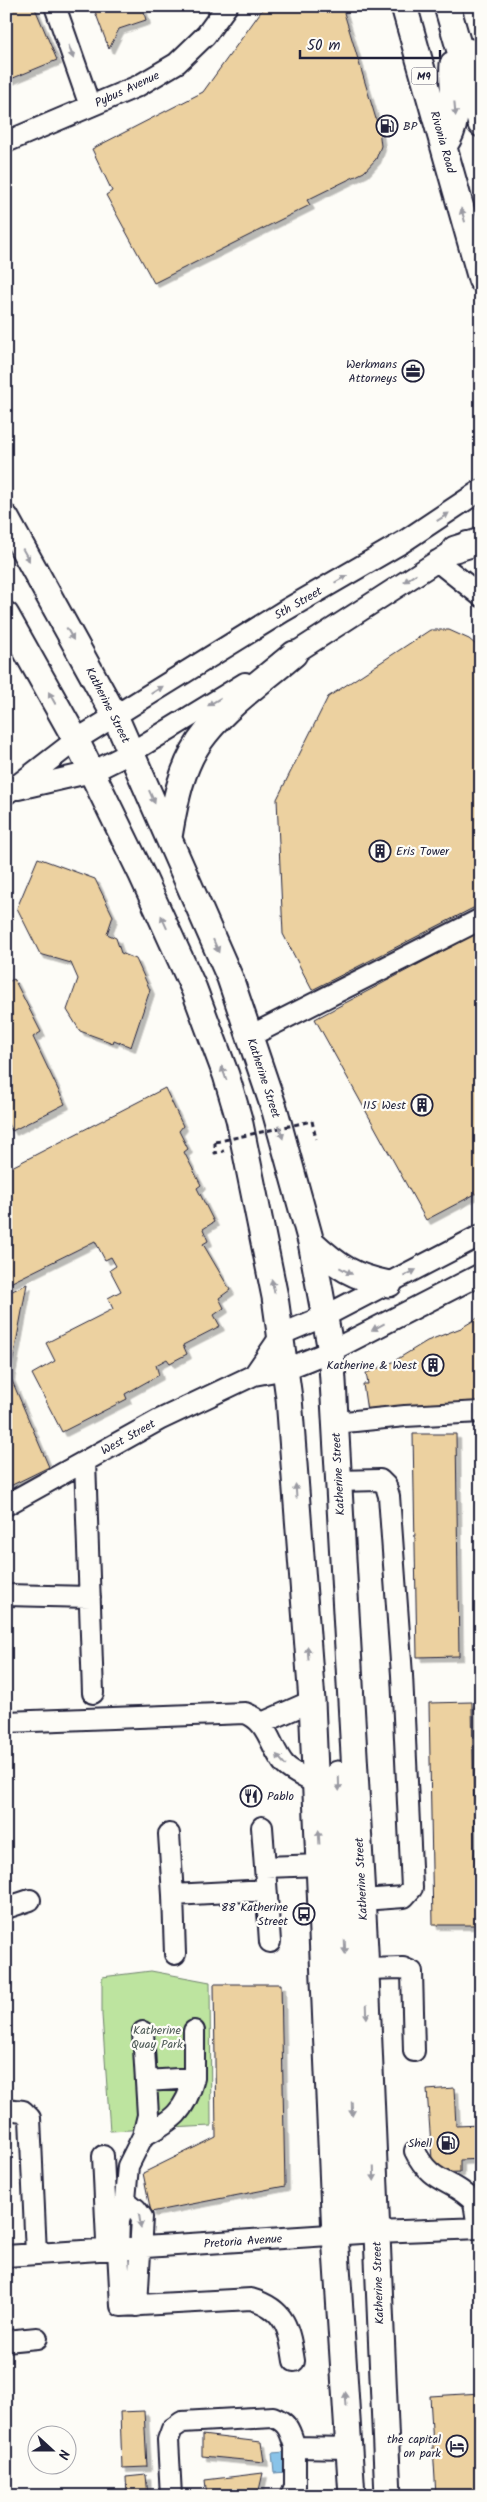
<svg xmlns="http://www.w3.org/2000/svg" width="487" height="2502" viewBox="0 0 487 2502" font-family="Kalam,sans-serif">
<style>
.green{fill:#bde49f;stroke:#70836d}
.water{fill:#89c3e8;stroke:#6083a3}
.building{fill:#ecd1a0;stroke:#22223b;filter:url(#shadow)}
.lines{fill:none;stroke-linecap:round;stroke-linejoin:round}
.minor-casing{stroke:#22223b;stroke-width:24}
.major-casing{stroke:#22223b;stroke-width:29}
.path{stroke:#22223b;stroke-width:3;stroke-dasharray:5 4;stroke-linecap:butt}
.minor{stroke:#fdfcf7;stroke-width:20}
.major{stroke:#fdfcf7;stroke-width:25}
.path-bridge{stroke:#22223b;stroke-width:3;stroke-dasharray:5 4;stroke-linecap:butt}
.oneway{fill:#9a9aa2}
.labels{text-anchor:middle;stroke-width:4.5;stroke-linejoin:round;paint-order:stroke}
.shield{fill:#fdfcf7;stroke:#646373;stroke-width:1}
.shield-label{font-size:11px;font-weight:bold;fill:#22223b}
.street-label{font-size:12px;fill:#22223b;stroke:#fdfcf7}
.poi-label{font-size:12px;fill:#22223b;stroke:#fdfcf7;text-anchor:end}
.park-label{font-size:12px;fill:#505c59;stroke:#fdfcf7}
</style>
<defs>
<filter id="shadow"><feDropShadow dx="4.5" dy="4.5" stdDeviation="0" flood-color="#0004"/></filter>
</defs>
<rect width="100%" height="100%" fill="#fdfcf7"/>
<filter id="ink" filterUnits="userSpaceOnUse"><feTurbulence type="fractalNoise" baseFrequency=".02" numOctaves="2"/><feDisplacementMap in="SourceGraphic" scale="10" xChannelSelector="R" yChannelSelector="G"/><feConvolveMatrix kernelMatrix="1 2 1 2 8 2 1 2 1" color-interpolation-filters="sRGB"/></filter>
<g filter="url(#ink)">
<path class="green" d="M151,1971l59,11 1,144 -101,5 -8,-116v-38z"/>
<path class="water" d="M285,2452l2,20 -13,1 -2,-20z"/>
<path class="building" d="M6,6h28l23,54 -51,21z
M93,6h49l4,14 -27,9 -10,20z
M265,6h77l37,123 2,17 -5,13 -12,13 -57,28 3,5 -156,78 -48,-88 6,-4 -20,-42 111,-57z
M430,630h19l20,9 12,10v255l-169,86 -29,-56 -6,-135 51,-102z
M38,858l57,21 18,37 -6,18 9,4 5,15 15,6 14,31 -19,57 -17,-7 -1,3 -33,-12 -13,-21 11,-31 -7,-16 -31,-9 -23,-46z
M481,931v260l-55,29 -111,-201z
M14,979l27,53 -8,5 32,67 -53,27 -6,-11v-137z
M165,1088l18,38 -4,5 9,18 -4,3 17,33 -4,3 17,34 -11,7 5,12 -5,3 27,46 -11,8 5,10 -10,7 6,11 -37,19 4,9 -17,9 -3,-4 -11,6 3,10 -34,19 2,5 -65,33 -30,-58 23,-13 -9,-18 67,-34 -5,-11 13,-7 -11,-21 6,-4 -5,-9 -6,3 -10,-19 -89,44v-115z
M27,1284l-17,92 39,91 -43,21v-194z
M481,1316v93l-113,9 -5,-34h5l-2,-11 25,-10 36,-22 34,-13z
M413,1434h43l3,222 -42,1z
M472,1702l4,223h-43l-4,-222z
M214,1984h67l4,202 -134,26 -8,-39 73,-36z
M454,2088l2,38 25,-1v34l-21,1v12l-27,1 -6,-83z
M481,2393v103h-45l-6,-100z
M144,2411l3,56 -25,1 -2,-56z
M202,2435l59,7 3,20 -62,-6z
M263,2473l-4,17 -33,6h-19l-2,-16z
M146,2475l2,21h-21l-1,-19z"/>
<g class="lines">
<g class="minor-casing">
<path id="minor" d="M55,6l35,100
M458,47l23,4
M6,142l132,-56 39,-23 29,-28 21,-29
M437,561l44,35
M281,662l186,-120
M18,789l74,-17 40,-20 113,-69
M6,794l70,-54 208,-129 119,-69 78,-52
M250,1036l231,-117
M254,1375l28,-41 43,-18 156,-81
M335,1423l70,-7 76,-4
M85,1461l8,232
M338,1481l42,-1 6,6 3,10 13,179 10,213 -8,9 -42,3
M6,1505l153,-85 95,-45 32,-6 45,-18 150,-77
M6,1595l84,2
M6,1722l239,-9c24,8 25,35 40,52 8,8 22,13 31,19
M262,1723l50,-22
M262,1827l3,40
M169,1834l4,61
M6,1908l24,-8
M270,1942l-5,-75 56,-2
M175,1954l-2,-59 93,-5
M366,1969l37,-1 9,4 2,79
M143,2032l5,83 -5,21 -15,30 -3,34 -6,20 -1,30 3,56 130,-7c35,10 38,30 43,62
M146,2081l48,-3v-47
M6,2109l17,2 7,7 6,136
M143,2136c30,-16 42,-24 51,-58
M415,2151c16,34 38,28 59,51l4,26
M103,2156l4,85
M125,2200l11,9 6,8 -5,89
M6,2256l370,-24 105,-4
M6,2341l31,-3
M171,2496l-3,-56 4,-11 10,-7 91,-5c16,6 17,15 22,30
M291,2496l4,-10v-39l54,1"/>
</g>
<g class="major-casing">
<path id="major" d="M404,6l77,273
M447,6l34,118
M444,146c20,-29 6,-50 9,-82
M6,518l109,198 115,262 45,133 36,131 20,109 2,30 32,569 23,546
M455,549l26,-8
M6,615l70,125 66,135 52,114 32,86 13,44 36,178 14,101 23,303 23,534 17,261
M169,837c6,-36 13,-75 37,-104 24,-30 59,-54 88,-79
M311,1242c27,25 42,35 78,42
M335,2235l18,-17 3,-9 -18,-435"/>
</g>
<path class="path" d="M312,1121l4,18
M215,1142v11l9,-2"/>
<use href="#minor" class="minor"/>
<use href="#major" class="major"/>
<path class="path-bridge" d="M215,1142l97,-21"/>
</g>
<defs><path id="oneway-solid" d="M-6-.8H1V-3.2L6.5 0L1 3.2V.8H-6Z" transform="scale(1.25)"/></defs>
<g class="oneway">
<use href="#oneway-solid" transform="translate(71 52) rotate(70)"/>
<use href="#oneway-solid" transform="translate(455 109) rotate(85)"/>
<use href="#oneway-solid" transform="translate(463 215) rotate(-106)"/>
<use href="#oneway-solid" transform="translate(443 517) rotate(-33)"/>
<use href="#oneway-solid" transform="translate(26 555) rotate(61)"/>
<use href="#oneway-solid" transform="translate(410 578) rotate(147)"/>
<use href="#oneway-solid" transform="translate(341 579) rotate(-30)"/>
<use href="#oneway-solid" transform="translate(70 634) rotate(61)"/>
<use href="#oneway-solid" transform="translate(157 690) rotate(-32)"/>
<use href="#oneway-solid" transform="translate(52 698) rotate(-119)"/>
<use href="#oneway-solid" transform="translate(214 702) rotate(149)"/>
<use href="#oneway-solid" transform="translate(152 797) rotate(66)"/>
<use href="#oneway-solid" transform="translate(164 922) rotate(-114)"/>
<use href="#oneway-solid" transform="translate(216 946) rotate(67)"/>
<use href="#oneway-solid" transform="translate(224 1073) rotate(-109)"/>
<use href="#oneway-solid" transform="translate(281 1132) rotate(74)"/>
<use href="#oneway-solid" transform="translate(346 1271) rotate(28)"/>
<use href="#oneway-solid" transform="translate(410 1273) rotate(-28)"/>
<use href="#oneway-solid" transform="translate(273 1286) rotate(-102)"/>
<use href="#oneway-solid" transform="translate(378 1327) rotate(152)"/>
<use href="#oneway-solid" transform="translate(296 1491) rotate(-94)"/>
<use href="#oneway-solid" transform="translate(308 1653) rotate(-94)"/>
<use href="#oneway-solid" transform="translate(281 1760) rotate(-130)"/>
<use href="#oneway-solid" transform="translate(339 1784) rotate(88)"/>
<use href="#oneway-solid" transform="translate(319 1837) rotate(-93)"/>
<use href="#oneway-solid" transform="translate(345 1947) rotate(88)"/>
<use href="#oneway-solid" transform="translate(367 2012) rotate(88)"/>
<use href="#oneway-solid" transform="translate(352 2109) rotate(88)"/>
<use href="#oneway-solid" transform="translate(374 2174) rotate(88)"/>
<use href="#oneway-solid" transform="translate(140 2221) rotate(82)"/>
<use href="#oneway-solid" transform="translate(346 2399) rotate(-94)"/>
</g>
</g>
<defs>
<g id="fuel-ring" transform="scale(1.125)"><circle r="9.5" fill="#fdfcf7" stroke="#22223b" stroke-width="1.5"/><path d="M-5.5-6h7V0h2V4h1.3V-2.5L3-4.5l.8-.8L6-3V5H2.5V1h-1V6h-7ZM-4.2-4.7v3.2H.2V-4.7Z" fill="#22223b"/></g>
<g id="office-ring" transform="scale(1.125)"><circle r="9.5" fill="#fdfcf7" stroke="#22223b" stroke-width="1.5"/><path d="M-6-3h4V-5.5h4V-3h4V5H-6ZM-1-4.5V-3h2v-1.5ZM-6 0V1H6V0Z" fill="#22223b"/></g>
<g id="building-ring" transform="scale(1.125)"><circle r="9.5" fill="#fdfcf7" stroke="#22223b" stroke-width="1.5"/><path d="M-4-6H4V6H1V3H-1V6H-4ZM-2.5-4.3h1.7v1.8h-1.7ZM.8-4.3h1.7v1.8H.8ZM-2.5-1h1.7V.8h-1.7ZM.8-1h1.7V.8H.8Z" fill="#22223b"/></g>
<g id="restaurant-ring" transform="scale(1.125)"><circle r="9.5" fill="#fdfcf7" stroke="#22223b" stroke-width="1.5"/><path d="M-5-6h1v4h1v-4h1v4h1v-4h1v5L-1.5 .5V6h-2V.5L-5-1ZM5-6V6H3V1.5H1.5Q1.5-4 5-6Z" fill="#22223b"/></g>
<g id="bus-ring" transform="scale(1.125)"><circle r="9.5" fill="#fdfcf7" stroke="#22223b" stroke-width="1.5"/><path d="M-5-6H5V4H4V6H2V4H-2V6H-4V4H-5ZM-3.5-4V0h7V-4ZM-3.5 1.2v1.5H-2V1.2ZM2 1.2v1.5H3.5V1.2Z" fill="#22223b"/></g>
<g id="hotel-ring" transform="scale(1.125)"><circle r="9.5" fill="#fdfcf7" stroke="#22223b" stroke-width="1.5"/><path d="M-6-4.5h1.5V1H6V5H4.5V3h-9V5H-6ZM-4 0a1.8 1.8 0 1 1 3.6 0ZM.5 0V-2.5h3Q6-2.5 6 0Z" fill="#22223b"/></g>
</defs>
<g fill-rule="evenodd">
<use href="#fuel-ring" x="387" y="126"/>
<use href="#office-ring" x="413" y="371"/>
<use href="#building-ring" x="380" y="851"/>
<use href="#building-ring" x="422" y="1105"/>
<use href="#building-ring" x="433" y="1365"/>
<use href="#restaurant-ring" x="251" y="1796"/>
<use href="#bus-ring" x="304" y="1914"/>
<use href="#fuel-ring" x="448" y="2143"/>
<use href="#hotel-ring" x="457" y="2446"/>
</g>
<g class="labels">
<rect class="shield" x="411.5" y="67.5" width="25" height="17" rx="4"/>
<g class="shield-label">
<text x="424" y="80">M9</text>
</g>
<g class="street-label">
<text transform="translate(127 89) rotate(-25)" y="4">Pybus Avenue</text>
<text transform="translate(443 142) rotate(74)" y="4">Rivonia Road</text>
<text transform="translate(298 603) rotate(-30)" y="4">5th Street</text>
<text transform="translate(108 705) rotate(63)" y="4">Katherine Street</text>
<text transform="translate(264 1078) rotate(72)" y="4">Katherine Street</text>
<text transform="translate(128 1437) rotate(-29)" y="4">West Street</text>
<text transform="translate(338 1474) rotate(-93)" y="4">Katherine Street</text>
<text transform="translate(361 1879) rotate(-93)" y="4">Katherine Street</text>
<text transform="translate(243 2241) rotate(-4)" y="4">Pretoria Avenue</text>
<text transform="translate(378 2283) rotate(-92)" y="4">Katherine Street</text>
</g>
<g class="poi-label">
<text x="403" y="130" text-anchor="start">BP</text>
<text x="397" y="368">Werkmans<tspan x="397" dy="14">Attorneys</tspan></text>
<text x="396" y="855" text-anchor="start">Eris Tower</text>
<text x="406" y="1109">115 West</text>
<text x="417" y="1369">Katherine &amp; West</text>
<text x="267" y="1800" text-anchor="start">Pablo</text>
<text x="288" y="1911">88 Katherine<tspan x="288" dy="14">Street</tspan></text>
<text x="432" y="2147">Shell</text>
<text x="441" y="2443">the capital<tspan x="441" dy="14">on park</tspan></text>
</g>
<g class="park-label">
<text x="157" y="2034">Katherine<tspan x="157" dy="14">Quay Park</tspan></text>
</g>
</g>
<rect width="487" height="2502" fill="none" stroke="#fdfcf7" stroke-width="25"/>
<rect x="12" y="12" width="462" height="2477" fill="none" stroke="#22223b" stroke-width="2" filter="url(#ink)"/>
<g transform="translate(52 2450) rotate(111)"><circle r="24" fill="#fdfcf7" stroke="#a5a5ac"/>
<path d="M0-4L9 19L0 12L-9 19Z" fill="#22223b"/>
<text y="-8" font-size="14" font-weight="bold" text-anchor="middle" fill="#22223b">N</text>
</g>
<path d="M300 50v8h140v-8" fill="none" stroke="#22223b" stroke-width="2.5"/>
<text x="307" y="50" font-size="15" fill="#22223b" stroke="#fdfcf7" stroke-width="4" paint-order="stroke">50 m</text>
</svg>
